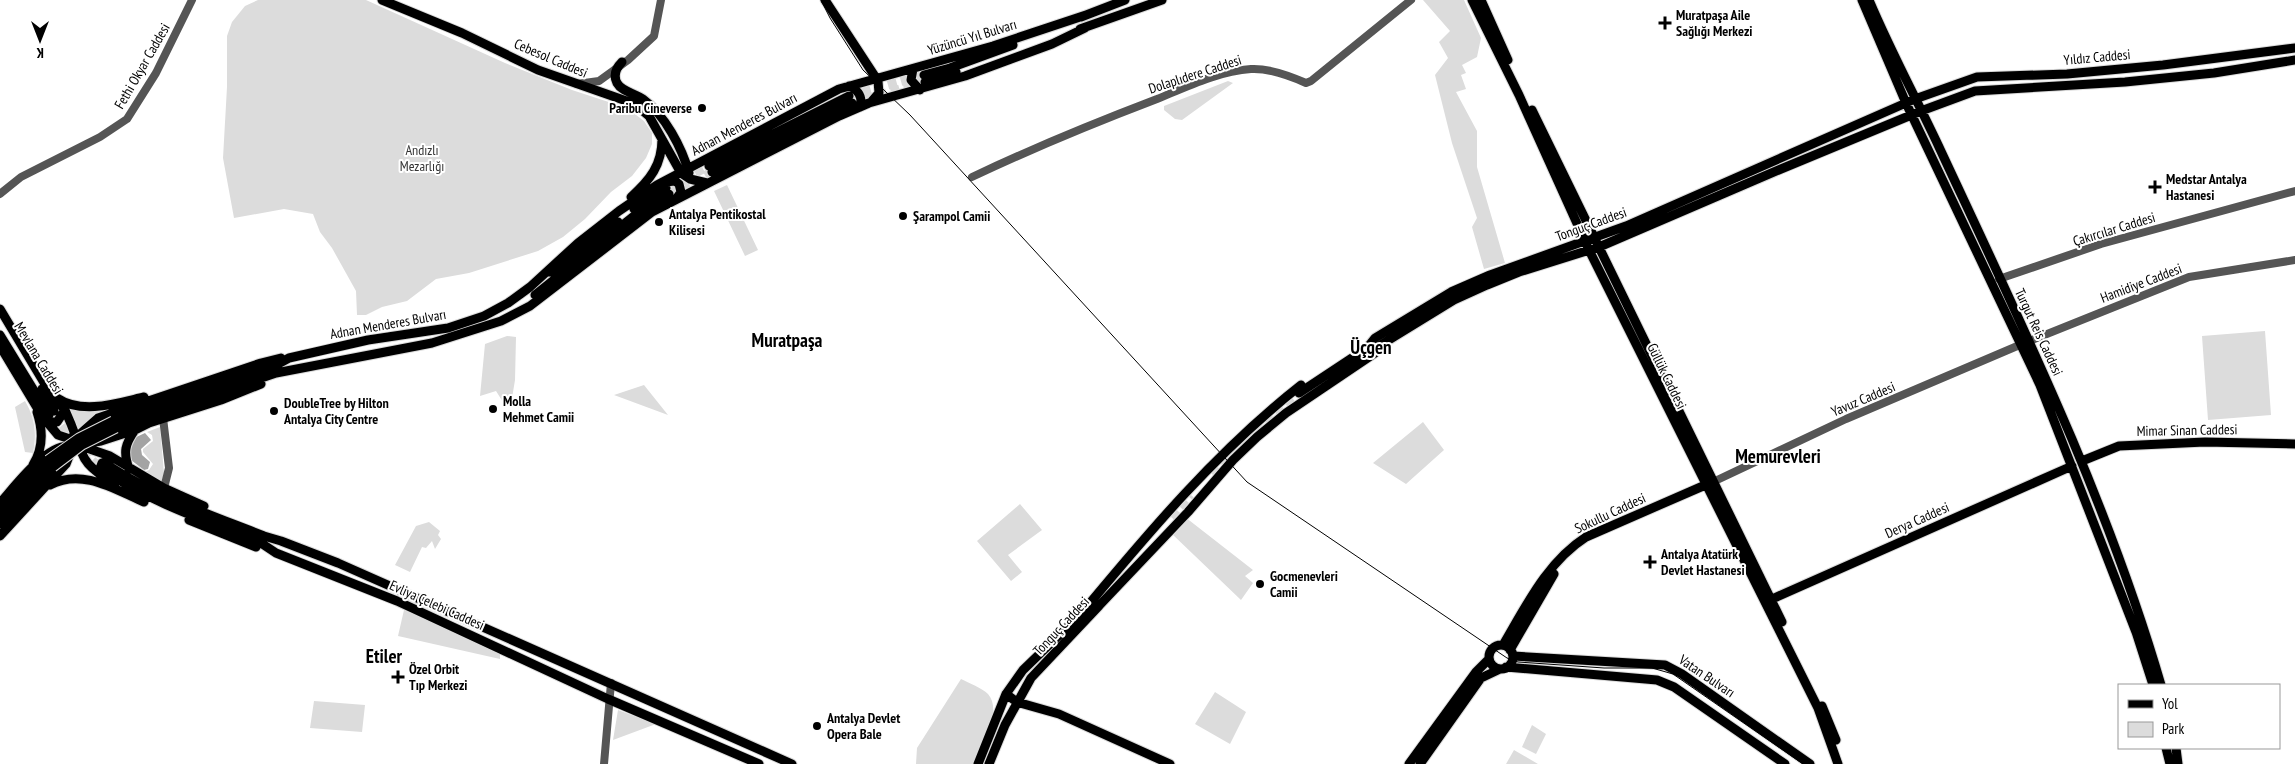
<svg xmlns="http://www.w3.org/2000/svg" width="2295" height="764" viewBox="0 0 2295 764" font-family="'PT Sans Narrow',sans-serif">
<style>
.green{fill:#dcdcdc}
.water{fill:#a3a3a3}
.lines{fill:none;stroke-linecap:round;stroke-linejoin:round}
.major-tunnel{stroke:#d9d9d9;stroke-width:9;stroke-dasharray:9 4.5;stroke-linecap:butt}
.major-casing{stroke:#dbdbdb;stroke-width:11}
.minor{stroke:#555;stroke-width:8}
.major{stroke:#000;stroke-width:9}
.tram{stroke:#000;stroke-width:1}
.major-bridge-casing{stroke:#dbdbdb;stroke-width:11;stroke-linecap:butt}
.major-bridge{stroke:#000;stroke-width:9}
.poi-dot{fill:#000;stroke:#fff;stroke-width:2}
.labels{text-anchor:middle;stroke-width:4;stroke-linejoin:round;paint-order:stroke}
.poi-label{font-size:14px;font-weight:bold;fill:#000;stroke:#fff;text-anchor:start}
.street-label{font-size:14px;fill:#000;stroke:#fff}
.park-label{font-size:14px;fill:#333;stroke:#fff}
.district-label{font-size:19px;font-weight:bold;fill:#000;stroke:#fff}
</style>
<rect width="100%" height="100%" fill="#fff"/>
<path class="green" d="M258,0h108l139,63 67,27 55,18 17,13 8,12v11l-6,14 -14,18 -21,16 -26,27 -22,18 -25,14 -69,22 -33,6 -29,22 -25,6 -16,8h-9l-1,-24 -24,-43 -12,-16 -7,-18 -29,-5 -50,9 -11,-60 4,-71v-51l5,-14 13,-16z
M1423,0h41l17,38 -4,19 -15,8 4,8 -5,2 5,14 -10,3 21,39v36l28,96 -21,6 -12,-42 5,-9 -25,-75 -17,-68 13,-17 -9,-16 11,-11z
M1228,81l5,2 -51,37 -7,-1 -11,-9v-4z
M727,185l31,65 -13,6 -31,-65z
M2265,331l6,84 -63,5 -6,-84z
M507,336l9,1 -1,43 -4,24 -8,-2 -7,-11 -16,5 5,-52z
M644,385l24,30 -54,-20z
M25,401c10,17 12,32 8,52l-8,-1 -10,-45z
M65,406l25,5 26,-4 -19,7 -21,19z
M1423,422l21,28 -38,34 -33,-21z
M160,427l4,46 -2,8 -18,-9 5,-2 4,-6 -10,-12v-3l10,-8 -1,-6 -5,-3z
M1020,504l22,26 -34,25 14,17 -11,9 -34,-40z
M1185,517l68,53 -8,6 8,7 -12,17 -70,-67z
M429,522l11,9 -2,4 3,4 -6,10 -3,-8 -6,7 -4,-1 -12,25 -15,-7 21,-39z
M404,610l96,42v7l-102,-23z
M961,679c8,4 21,9 27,15 15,17 -6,53 -13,70h-59l1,-16z
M1215,692l31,20 -16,32 -35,-20z
M314,701l51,4 -3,27 -52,-4z
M618,710l38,14 -43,16z
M1532,725l14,9 -10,20 -14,-7z
M1514,750l24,14h-32z"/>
<path class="water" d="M145,433l6,7 -10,9 1,6 8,7 -2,7 -4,1 -13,-10 -2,-10 3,-11z"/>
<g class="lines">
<path class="major-tunnel" d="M849,96l75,-21
M852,103l69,-20
M671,185l38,-19
M669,194l43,-22
M56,413l20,25
M51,417l18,23
M1256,432l46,-35
M82,452l23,19
M1211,473l40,-40
M1171,517l20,-22"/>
<g class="major-casing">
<path id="major" d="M382,0l80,33 76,37 97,34 14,12 32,57 9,6 17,4
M825,0l53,81 1,12 -7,8
M1472,0l47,95 70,155 229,458 20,56
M1481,0l27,60
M1862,0l44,103 134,282 96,247 17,53
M1869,0c21,50 47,98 70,147 82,176 168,352 222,538
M1081,17l44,-17
M1080,29l82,-29
M622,62c-6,6 -9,13 -5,21 5,9 18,10 26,16 22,16 39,49 46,74
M913,69l-2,11 9,10
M924,75l26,-7 63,-23
M925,82l31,-10
M849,86c9,4 14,10 11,21
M1532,110l250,512
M709,166l140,-70
M712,172l140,-69
M665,182l10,-1 4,3 2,8 -5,7
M631,197c19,-17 31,-32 31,-58
M634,209l32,-21
M550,272l68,-50
M535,295l104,-83 30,-18
M0,309l49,82 16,19 6,14 3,8 -1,14 -7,18 -66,72
M0,335l49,80
M0,346l42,70 16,19 15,5 16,3 12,-2 34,-11 14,-7 72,-23 40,-16
M1366,354l88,-54 33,-15 32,-13 80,-25 182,-78 140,-58 54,-20 150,-9 89,-9 81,-13
M42,389l12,22
M1299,393l68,-45 8,-10 76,-46 39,-17 136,-49 289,-127 62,-22 90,-3 96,-9 132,-17
M57,398c25,17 61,5 87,-1
M113,421l165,-57 11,-6 79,-18 80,-12 36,-12 24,-13 22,-16 48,-44 41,-32 38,-26 182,-96 154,-43 93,-31
M47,422h10l8,-12
M116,428l160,-55 156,-30 69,-22 29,-15 122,-94 187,-96 30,-13 96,-27 87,-32 33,-16
M81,446l29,10 54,32 40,18
M2082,461l37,-15 86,-4 90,2
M33,465c10,-16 10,-35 4,-53
M109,466c48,31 102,49 155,70l17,5 57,22 454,201
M129,469c-6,-17 -4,-25 6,-39
M105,471c48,33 103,50 156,72l15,10 121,48 211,98 151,65
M101,476l-2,-5 3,-8 12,-4
M115,484c-20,-12 -40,-25 -34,-51l17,-15 163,-55 20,-5
M50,485c32,-17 64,4 94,17
M0,503c16,-18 44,-56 68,-57
M0,513l48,-52
M189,520l67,27
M0,524l53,-57
M1772,599l300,-133
M1095,610l93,-98 45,-52 24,-23 29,-24 89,-60
M1080,615c68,-82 137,-164 221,-230
M1503,645c23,-39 44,-83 83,-108l124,-54
M1489 657a12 12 0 1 1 24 0a12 12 0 1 1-24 0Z
M1510,650l44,-76
M1513,656l152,9 17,9 128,90
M1506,667l151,13 17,7 111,77
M1006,694l11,8 42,12 111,50
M1822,706l14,34
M2166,748l4,16
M2176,748l2,16
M978,764l28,-70 17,-24 61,-59
M989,764l16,-39 26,-47 68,-72
M1409,764l67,-92 13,-13
M1420,764l61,-86 19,-9"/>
</g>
<path class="minor" d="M577,84l22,-3 29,-21 26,-24 7,-36
M972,177c61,-29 122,-54 185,-78 29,-12 62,-28 94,-30 17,-1 39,7 55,14l5,-2 100,-81
M0,194l21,-17 79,-40 27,-18 29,-46 36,-73
M1999,279l102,-35 194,-53
M163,418l6,50 -5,20
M1715,481l131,-62 176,-75 167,-67 106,-17
M604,764l7,-81"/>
<use href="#major" class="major"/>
<path class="tram" d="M821,0l9,18 33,52 47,45 337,367 260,176 11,4 86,6h48l21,6 130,90"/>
<g class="major-bridge-casing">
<path id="major-bridge" d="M48,460l31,-22 34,-17
M53,467l29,-22 34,-17"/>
</g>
<use href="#major-bridge" class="major-bridge"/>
</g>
<g class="poi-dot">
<path d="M1662.5 15.5h5v5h5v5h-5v5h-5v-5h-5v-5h5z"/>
<circle cx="702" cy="108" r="5"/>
<path d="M2152.5 179.5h5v5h5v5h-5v5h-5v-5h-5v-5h5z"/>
<circle cx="903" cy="216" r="5"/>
<circle cx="659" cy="222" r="5"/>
<circle cx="493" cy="409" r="5"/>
<circle cx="274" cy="411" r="5"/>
<path d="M1647.5 554.5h5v5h5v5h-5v5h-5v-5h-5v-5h5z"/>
<circle cx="1260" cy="584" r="5"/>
<path d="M395.5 669.5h5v5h5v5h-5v5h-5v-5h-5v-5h5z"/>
<circle cx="817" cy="726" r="5"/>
</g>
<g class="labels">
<g class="poi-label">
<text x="1676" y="20">Muratpaşa Aile<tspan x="1676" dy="16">Sağlığı Merkezi</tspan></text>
<text x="692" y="113" text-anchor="end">Paribu Cineverse</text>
<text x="2166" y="184">Medstar Antalya<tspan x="2166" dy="16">Hastanesi</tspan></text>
<text x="669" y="219">Antalya Pentikostal<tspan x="669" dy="16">Kilisesi</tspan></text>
<text x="913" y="221">Şarampol Camii</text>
<text x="503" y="406">Molla<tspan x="503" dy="16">Mehmet Camii</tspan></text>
<text x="284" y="408">DoubleTree by Hilton<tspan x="284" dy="16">Antalya City Centre</tspan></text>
<text x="1661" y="559">Antalya Atatürk<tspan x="1661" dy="16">Devlet Hastanesi</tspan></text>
<text x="1270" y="581">Gocmenevleri<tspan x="1270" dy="16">Camii</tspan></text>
<text x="409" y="674">Özel Orbit<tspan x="409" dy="16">Tıp Merkezi</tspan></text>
<text x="827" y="723">Antalya Devlet<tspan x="827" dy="16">Opera Bale</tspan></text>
</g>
<g class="street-label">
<text transform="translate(972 37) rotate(-17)" y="5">Yüzüncü Yıl Bulvarı</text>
<text transform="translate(2097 57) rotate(-5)" y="5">Yıldız Caddesi</text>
<text transform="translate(551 58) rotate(23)" y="5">Cebesol Caddesi</text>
<text transform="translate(142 66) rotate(-60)" y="5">Fethi Okyar Caddesi</text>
<text transform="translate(1195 74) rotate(-18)" y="5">Dolaplıdere Caddesi</text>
<text transform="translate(744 124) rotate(-28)" y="5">Adnan Menderes Bulvarı</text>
<text transform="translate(1591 224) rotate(-20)" y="5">Tonguç Caddesi</text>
<text transform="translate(2114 229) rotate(-17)" y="5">Çakırcılar Caddesi</text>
<text transform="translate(2141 283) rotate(-21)" y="5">Hamidiye Caddesi</text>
<text transform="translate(388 324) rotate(-10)" y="5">Adnan Menderes Bulvarı</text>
<text transform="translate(2039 332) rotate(65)" y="5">Turgut Reis Caddesi</text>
<text transform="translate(39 358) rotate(59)" y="5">Mevlana Caddesi</text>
<text transform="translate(1667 376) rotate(64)" y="5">Güllük Caddesi</text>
<text transform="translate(1863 399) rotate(-23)" y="5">Yavuz Caddesi</text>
<text transform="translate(2187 430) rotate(-1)" y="5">Mimar Sinan Caddesi</text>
<text transform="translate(1610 513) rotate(-25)" y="5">Sokullu Caddesi</text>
<text transform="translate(1917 520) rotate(-24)" y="5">Derya Caddesi</text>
<text transform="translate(437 605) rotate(24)" y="5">Evliya Çelebi Caddesi</text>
<text transform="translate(1061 626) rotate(-47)" y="5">Tonguç Caddesi</text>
<text transform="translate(1707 676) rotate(34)" y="5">Vatan Bulvarı</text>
</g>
<g class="park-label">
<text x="422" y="155">Andızlı<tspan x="422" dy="16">Mezarlığı</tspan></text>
</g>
<g class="district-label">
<text x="787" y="347">Muratpaşa</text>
<text x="1371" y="354">Üçgen</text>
<text x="1778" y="463">Memurevleri</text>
<text x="384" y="663">Etiler</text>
</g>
</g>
<rect x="2118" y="684" width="162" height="65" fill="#ffffff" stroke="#999999"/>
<rect x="2128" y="700" width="25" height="8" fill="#000000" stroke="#999999"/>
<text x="2162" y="709" font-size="15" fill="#000000">Yol</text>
<rect x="2128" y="722" width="25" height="15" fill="#dcdcdc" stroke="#999999"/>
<text x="2162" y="734" font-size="15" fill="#000000">Park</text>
<g transform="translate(40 40) rotate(180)" stroke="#ffffff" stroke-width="4" paint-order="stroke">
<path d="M0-4L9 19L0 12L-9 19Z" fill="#000000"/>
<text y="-8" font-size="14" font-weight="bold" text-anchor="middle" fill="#000000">K</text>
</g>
</svg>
